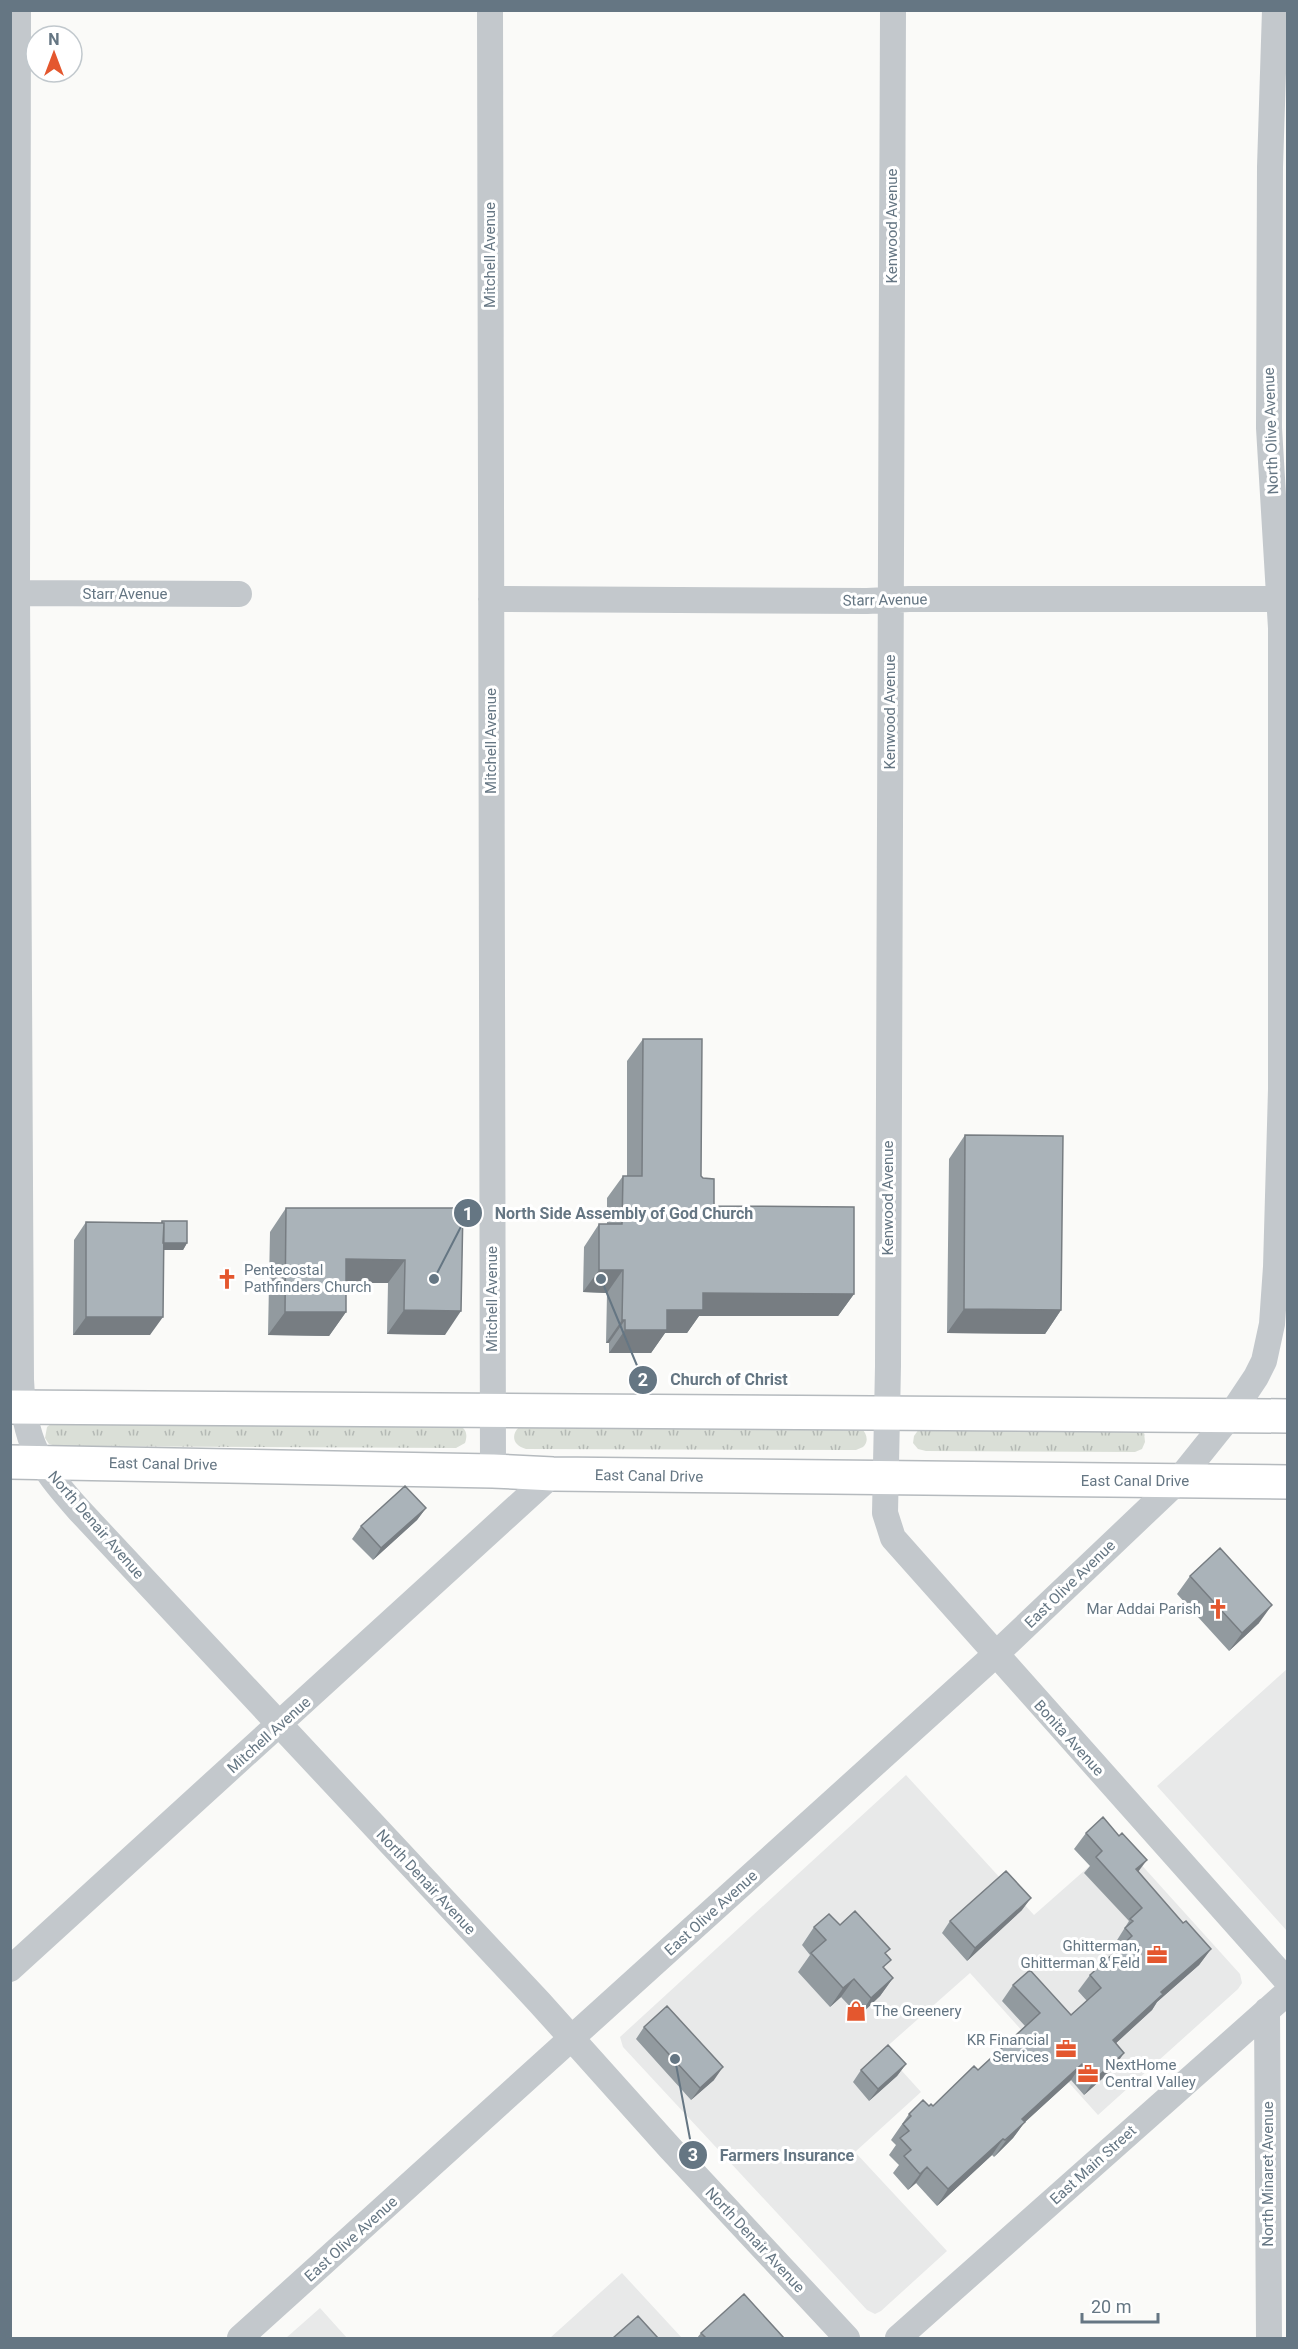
<svg xmlns="http://www.w3.org/2000/svg" width="1298" height="2349" viewBox="0 0 1298 2349" font-family="Roboto,sans-serif">
<style>
.built{fill:#e8e9e9}
.grass{fill:url(#grass-tufts)}
.lines{fill:none;stroke-linecap:round;stroke-linejoin:round}
.major-casing{stroke:#b5babe;stroke-width:36}
.minor{stroke:#c3c8cc;stroke-width:26}
.major{stroke:#fff;stroke-width:33}
.wall{fill:#929a9f}
.shaded-wall{fill:#777d82}
.building{fill:#aab3b9;stroke:#777d82;stroke-width:1.5}
.labels{text-anchor:middle;stroke-width:6;stroke-linejoin:round;paint-order:stroke}
.street-label{font-size:15px;fill:#657683;stroke:#fff}
.poi-label{font-size:15px;fill:#657683;stroke:#fff;text-anchor:start}
.leader{fill:none;stroke:#657683;stroke-width:2}
.callout-dot{fill:#657683;stroke:#fff;stroke-width:2}
.mark-label{font-size:18px;text-anchor:middle;font-weight:bold;fill:#fff}
.callout-label{font-size:16px;text-anchor:middle;font-weight:bold;fill:#657683;stroke:#fff;stroke-width:6;stroke-linejoin:round;paint-order:stroke}
</style>
<defs>
<pattern id="grass-tufts" width="24" height="20" patternUnits="userSpaceOnUse" patternTransform="scale(1.5)"><rect width="24" height="20" fill="#dadfd7"/><path d="M3 7l-1-3M5 7V3M7 7l1-3M15 17l-1-3M17 17v-4M19 17l1-3" fill="none" stroke="#b4b9b4"/></pattern>
</defs>
<rect width="100%" height="100%" fill="#fafaf8"/>
<path class="built" d="M1287,1669v262l-130,-145z
M906,1775l128,140 85,-75 121,134 2,9 -4,6 -140,126 -128,-142 -87,77 38,42 -66,60 92,99 -66,60 -6,3 -8,-4 -244,-263 -3,-10z
M622,2273l60,65h-132z
M320,2308l27,30h-61z"/>
<path class="grass" d="M52,1423l407,2c7,4 9,9 6,18l-9,5 -400,-2 -7,-2 -4,-6 2,-11z
M519,1427l343,2c5,5 7,13 1,18l-7,3 -330,-1c-12,-3 -16,-13 -7,-22z
M919,1429l220,1 5,2 1,10 -3,7 -7,3 -209,-1 -8,-2 -5,-6 1,-7z"/>
<g class="lines">
<g class="major-casing">
<path id="major" d="M10,1407l1278,9
M10,1462l483,9 60,3 735,8"/>
</g>
<path class="minor" d="M18,10l-1,583 4,787c3,62 17,84 58,130l461,493 130,145 177,190
M490,10l3,1461
M893,10l-5,1356 -3,147 8,25 395,444
M10,593l229,1
M491,599l376,2 42,-2h371
M10,1969l543,-495
M1267,2010l2,328
M240,2338l755,-683 182,-173 53,-66 26,-39 8,-16 8,-37 4,-57 5,-178v-461l-12,-200 1,-261 5,-157
M898,2338l390,-346"/>
<use href="#major" class="major"/>
</g>
<path class="wall" d="M643,1039l71,167 140,88 -16,22h-139l-12,17h-22l-14,20h-42v-10h-3l1,-50 -24,-1 1,-45 15,-23h8v-26l16,-22h4v-115z
M965,1135l96,175 -16,24 -98,-1 2,-174z
M286,1208h177l-18,127 -58,-1 1,-51h-42v29l-17,24 -61,-1 2,-103z
M162,1221l25,22 -4,7h-20l-13,85h-77l1,-95 12,-18 75,1z
M426,1508l-9,12 -44,40 -21,-21 9,-13z
M1190,1576l69,47 -30,28 -52,-57z
M1086,1833l52,39 45,51 28,26 -12,16 -42,37 -5,8 -36,33 -3,26 -29,26 -13,-15 -47,43 -11,15 -19,19 -2,-2 -55,51 -21,-23 -8,7 -15,-17 6,-8 -10,-10 7,-10 -5,-5 18,-26 20,-8h4l45,-36 47,-44 -23,-25 11,-16 58,30 16,-14 -9,-10 12,-16 28,-26 -4,-4 15,-24 -45,-48 6,-7 -16,-17z
M1022,1910l-55,51 -25,-28 8,-12z
M840,1925l46,29 -2,15 9,9 -13,18 -21,20 -18,-19 -11,10 -32,-35 12,-17 -8,-10 12,-18z
M644,2027l70,53 -23,20 -55,-61z
M906,2064l-9,12 -28,25 -16,-19 8,-12z
M701,2333l83,5h-87z"/>
<path class="shaded-wall" d="M162,1243h25l-4,7h-25z
M346,1259l59,1 -17,23h-58z
M599,1270h24l-16,23 -24,-1z
M703,1293l151,1 -16,22h-139l-12,17h-22l-14,20h-42l16,-23z
M964,1309l97,1 -16,24 -98,-1z
M404,1310l57,1 -16,24 -58,-1z
M285,1312h61l-17,24 -61,-1z
M86,1317h77l-13,18h-77z
M622,1320h3l-16,23h-3z
M426,1508l-9,12 -44,40 8,-12z
M1272,1605l-13,18 -30,28 13,-18z
M1147,1860l-12,16 1,-7z
M1031,1898l-9,12 -55,51 8,-13z
M1211,1949l-12,16 -42,37 -5,8 -50,46 11,-16 48,-48z
M893,1978l-13,18 -21,20 12,-18z
M854,1979l-13,18 -11,10 13,-19z
M1124,2053l-11,16 -29,26 11,-16z
M906,2064l-9,12 -28,25 9,-12z
M1082,2064l-11,16 -47,43 -11,15 -19,19 28,-38z
M723,2067l-9,13 -23,20 9,-12z
M1003,2139l-11,16 -55,51 11,-17z
M927,2167l-11,16 -8,7 12,-16z"/>
<path class="building" d="M643,1039h59l-1,137 2,2 11,1v27l140,1v87l-151,-1v17h-36v20h-42v-10h-3l1,-50h-24v-46h23l1,-48h19z
M965,1135l98,1 -2,174 -97,-1z
M286,1208h177l-2,103 -57,-1 1,-50 -59,-1v53h-61z
M162,1221h25v22h-24l1,-20h-2z
M86,1222l78,1 -1,94h-77z
M405,1486l21,22 -45,40 -20,-22z
M1220,1548l52,57 -30,28 -52,-57z
M1103,1817l16,19 3,-3 25,27 -11,9 47,54 3,-2 25,28 -50,43 2,2 -50,46 11,13 -29,26 -13,-15 -60,55 3,3 -20,18 -2,-1 -55,50 -21,-22 -7,7 -16,-18 7,-6 -11,-12 9,-7 -6,-7 8,-8 -2,-2 14,-14 6,6 2,-2 2,2 41,-40 4,4 62,-57 -27,-28 17,-15 41,45 30,-27 -11,-13 42,-39 -7,-8 8,-7 -3,-2 12,-11 -46,-51 6,-6 -16,-18z
M1006,1871l25,27 -56,50 -25,-27z
M855,1911l35,38 -5,4 6,7 -8,7 10,11 -22,20 -17,-19 -11,9 -32,-35 15,-13 -12,-13 15,-13 11,11z
M667,2006l56,61 -23,21 -56,-61z
M888,2045l18,19 -28,25 -17,-19z
M744,2294l40,44h-78l-5,-5z
M638,2316l20,22h-45z"/>
<defs>
<g id="church-bare" transform="scale(1.62)"><path d="M-1.2-6h2.4v3.5h3.3v2.4h-3.3V6h-2.4V-.1h-3.3v-2.4h3.3Z" fill="#e4572e" stroke="#fff" stroke-width="2.5" paint-order="stroke"/></g>
<g id="office-bare" transform="scale(1.62)"><path d="M-6-3h4V-5.5h4V-3h4V5H-6ZM-1-4.5V-3h2v-1.5ZM-6 0V1H6V0Z" fill="#e4572e" stroke="#fff" stroke-width="2.5" paint-order="stroke"/></g>
<g id="shop-bare" transform="scale(1.62)"><path d="M-5-2.5h2.3a2.7 3.5 0 0 1 5.4 0H5L5.5 6h-11ZM-1.5-2.5h3a1.5 2.3 0 0 0-3 0Z" fill="#e4572e" stroke="#fff" stroke-width="2.5" paint-order="stroke"/></g>
</defs>
<g fill-rule="evenodd">
<use href="#church-bare" x="227" y="1279"/>
<use href="#church-bare" x="1218" y="1609"/>
<use href="#office-bare" x="1157" y="1955"/>
<use href="#shop-bare" x="856" y="2011"/>
<use href="#office-bare" x="1066" y="2049"/>
<use href="#office-bare" x="1088" y="2074"/>
</g>
<g class="labels">
<g class="street-label">
<text transform="translate(892 226) rotate(-90)" y="5">Kenwood Avenue</text>
<text transform="translate(490 255) rotate(-90)" y="5">Mitchell Avenue</text>
<text transform="translate(1271 431) rotate(-92)" y="5">North Olive Avenue</text>
<text x="125" y="599">Starr Avenue</text>
<text transform="translate(885 600) rotate(-1)" y="5">Starr Avenue</text>
<text transform="translate(890 712) rotate(-90)" y="5">Kenwood Avenue</text>
<text transform="translate(491 741) rotate(-90)" y="5">Mitchell Avenue</text>
<text transform="translate(888 1198) rotate(-90)" y="5">Kenwood Avenue</text>
<text transform="translate(492 1299) rotate(-90)" y="5">Mitchell Avenue</text>
<text transform="translate(163 1464) rotate(1)" y="5">East Canal Drive</text>
<text transform="translate(649 1476) rotate(1)" y="5">East Canal Drive</text>
<text x="1135" y="1486">East Canal Drive</text>
<text transform="translate(96 1525) rotate(49)" y="5">North Denair Avenue</text>
<text transform="translate(1070 1584) rotate(-44)" y="5">East Olive Avenue</text>
<text transform="translate(269 1735) rotate(-42)" y="5">Mitchell Avenue</text>
<text transform="translate(1069 1738) rotate(48)" y="5">Bonita Avenue</text>
<text transform="translate(426 1882) rotate(47)" y="5">North Denair Avenue</text>
<text transform="translate(711 1913) rotate(-42)" y="5">East Olive Avenue</text>
<text transform="translate(1093 2165) rotate(-42)" y="5">East Main Street</text>
<text transform="translate(1268 2174) rotate(-90)" y="5">North Minaret Avenue</text>
<text transform="translate(351 2239) rotate(-42)" y="5">East Olive Avenue</text>
<text transform="translate(755 2240) rotate(47)" y="5">North Denair Avenue</text>
</g>
<g class="poi-label">
<text x="244" y="1275">Pentecostal<tspan x="244" dy="17">Pathfinders Church</tspan></text>
<text x="1201" y="1614" text-anchor="end">Mar Addai Parish</text>
<text x="1140" y="1951" text-anchor="end">Ghitterman,<tspan x="1140" dy="17">Ghitterman &amp; Feld</tspan></text>
<text x="873" y="2016">The Greenery</text>
<text x="1049" y="2045" text-anchor="end">KR Financial<tspan x="1049" dy="17">Services</tspan></text>
<text x="1105" y="2070">NextHome<tspan x="1105" dy="17">Central Valley</tspan></text>
</g>
</g>
<path class="leader" d="M434 1279L468 1213M601 1279L643 1380M675 2059L693 2155"/>
<g class="callout-dot">
<circle cx="434" cy="1279" r="6"/>
<circle cx="601" cy="1279" r="6"/>
<circle cx="675" cy="2059" r="6"/>
<circle cx="468" cy="1213" r="15"/>
<circle cx="643" cy="1380" r="15"/>
<circle cx="693" cy="2155" r="15"/>
</g>
<g class="mark-label">
<text x="468" y="1220">1</text>
<text x="643" y="1386">2</text>
<text x="693" y="2161">3</text>
</g>
<g class="callout-label">
<text x="624" y="1219">North Side Assembly of God Church</text>
<text x="729" y="1385">Church of Christ</text>
<text x="787" y="2161">Farmers Insurance</text>
</g>
<rect width="1298" height="2349" fill="none" stroke="#657683" stroke-width="24"/>
<g transform="translate(54 54)"><circle r="28" fill="#ffffff" stroke="#c1c8cd" stroke-width="1.5"/>
<path d="M0-4.5L10 22L0 15L-10 22Z" fill="#e4572e"/>
<text y="-9" font-size="16" font-weight="bold" text-anchor="middle" fill="#657683">N</text>
</g>
<path d="M1082 2313v9h76v-9" fill="none" stroke="#657683" stroke-width="3"/>
<text x="1091" y="2313" font-size="18" fill="#657683" stroke="#ffffff" stroke-width="4.5" paint-order="stroke">20 m</text>
</svg>
